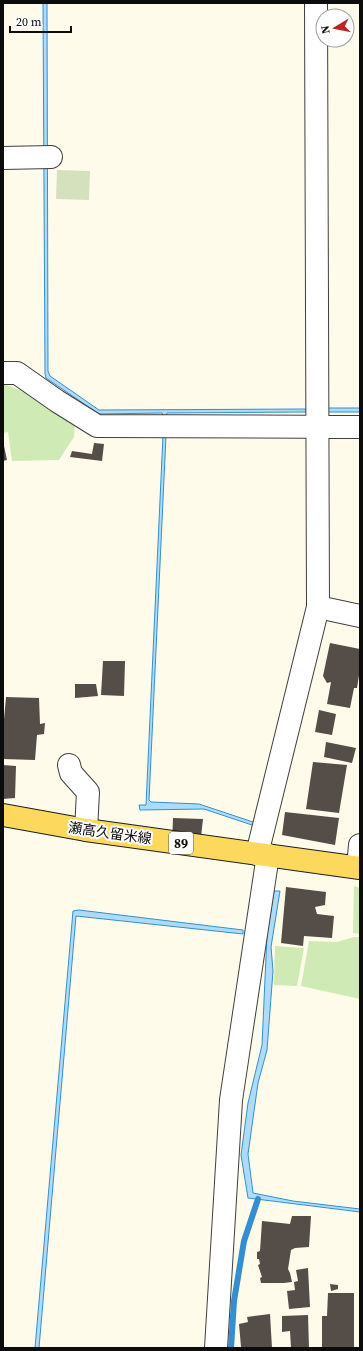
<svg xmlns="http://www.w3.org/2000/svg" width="363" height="1351" viewBox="0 0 363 1351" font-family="'Source Serif 4','Noto Sans JP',serif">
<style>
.green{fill:#cfeab4}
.cemetery{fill:#d4e1bc}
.water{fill:#aedbf8;stroke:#338fd1}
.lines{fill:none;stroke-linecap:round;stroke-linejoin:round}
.stream{stroke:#338fd1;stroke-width:6}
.building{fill:#554d48}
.street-casing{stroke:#3f3f3f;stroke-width:24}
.primary-casing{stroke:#1d1d1d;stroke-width:24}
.street{stroke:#fff;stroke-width:22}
.primary{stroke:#fcd85d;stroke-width:22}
.labels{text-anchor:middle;stroke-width:4;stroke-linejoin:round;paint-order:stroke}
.shield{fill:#fff;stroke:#555;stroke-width:1}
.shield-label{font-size:13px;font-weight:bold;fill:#0c0c0c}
.street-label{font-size:14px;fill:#0c0c0c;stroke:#fff}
</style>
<rect width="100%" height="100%" fill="#fffbeb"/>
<path class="green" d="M3,384l28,10 44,27 -1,16 -15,23 -47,1 -4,-29 -5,1z
M354,886l6,2v46l-7,-1z
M354,937h6v62l-59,-13 8,-45 28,1z
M275,946l29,2 -7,38 -23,-1z"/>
<path class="cemetery" d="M57,170l33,1 -1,29 -33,-1z"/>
<path class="water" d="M43,3h4l1,368 2,5 49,34 207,-1v3l-139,1 -1,3 -3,1 -1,-4 -63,1 -53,-36 -1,-4z
M327,408h33v4h-32z
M163,435l3,1 -17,364 2,2 48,2 57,19 -1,3 -51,-17 -64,1 -1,-5h7z
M274,891h6l-9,56 2,24 -6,79 -9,33 -10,71 5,39 40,8 67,8v3l-112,-14 -7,-43 7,-52 14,-58 5,-110z
M79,910l164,20v4l-167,-18 -37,432h-4l38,-437z"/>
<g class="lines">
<path class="stream" d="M231,1348l3,-47 10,-60 14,-42"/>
</g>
<path class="building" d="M3,441l4,19 -4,1z
M94,443l10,1 -2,17 -32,-4 2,-6 20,3z
M330,643l30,6v20l-3,19h-3l-4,20 -23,-4 4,-22 -4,1 -4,-7z
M103,661h22l-1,35 -23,-1z
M75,684h21l2,12 -23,2z
M6,697l33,1 1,26 5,-1 -1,11 -7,1 -2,25 -32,-1v-28z
M319,710l17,4 -4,21 -17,-3z
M326,742l30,6 -4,15 -28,-6z
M313,762l34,3 -8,48 -33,-4z
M3,765l13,1 -1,32 -12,1z
M285,812l54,6 -4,27 -53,-10z
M173,818l30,1 -3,27 -28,-2z
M286,887l40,5 -1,13 -10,2 2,7 17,2 -2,22 -28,-2 -1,10 -22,-3z
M292,1216h19l-2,31 -14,1 -4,2 -3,19 2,4 2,9 -8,1h-23l-1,-5 2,-1 -4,-12 2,-1 -1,-5h-2v-7l3,-1 2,-30 28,3z
M308,1268l2,39 -21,2 -2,-18 8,-1 -1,-8 4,-1 -2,-11z
M330,1284l8,1v4l-7,2z
M328,1293h26v55h-32v-32h5z
M270,1314l2,34h-34l3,-1 -2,-23 9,-2 -1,-5z
M308,1315l1,33h-18l-1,-17 -8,1v-16z"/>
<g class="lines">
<g class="street-casing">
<path id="street" d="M3,158l48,-1
M3,373h14l40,28 40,25 263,1
M318,607l42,9
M69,765l2,8 17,19 -2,38
M257,854l61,-247 -2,-604
M358,867l2,-22
M216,1348l15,-248 37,-245"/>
</g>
<g class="primary-casing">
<path id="primary" d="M3,815l83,15 274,38"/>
</g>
<use href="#street" class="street"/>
<use href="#primary" class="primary"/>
</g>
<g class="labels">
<rect class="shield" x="169" y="832" width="24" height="22" rx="3"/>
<g class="shield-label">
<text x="181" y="848">89</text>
</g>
<g class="street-label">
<text transform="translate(110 833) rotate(8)" y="5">瀬高久留米線</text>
</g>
</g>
<rect width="363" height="1351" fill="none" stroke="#0c0c0c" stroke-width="8"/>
<g transform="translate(335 28) rotate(260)"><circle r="19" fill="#ffffff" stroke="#9e9e9e"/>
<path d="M0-3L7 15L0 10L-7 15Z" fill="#bf2125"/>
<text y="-6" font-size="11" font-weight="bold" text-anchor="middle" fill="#0c0c0c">N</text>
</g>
<path d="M10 26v6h61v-6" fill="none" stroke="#0c0c0c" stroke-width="2"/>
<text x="16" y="26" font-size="12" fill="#0c0c0c" stroke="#ffffff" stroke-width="3" paint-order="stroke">20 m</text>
</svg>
